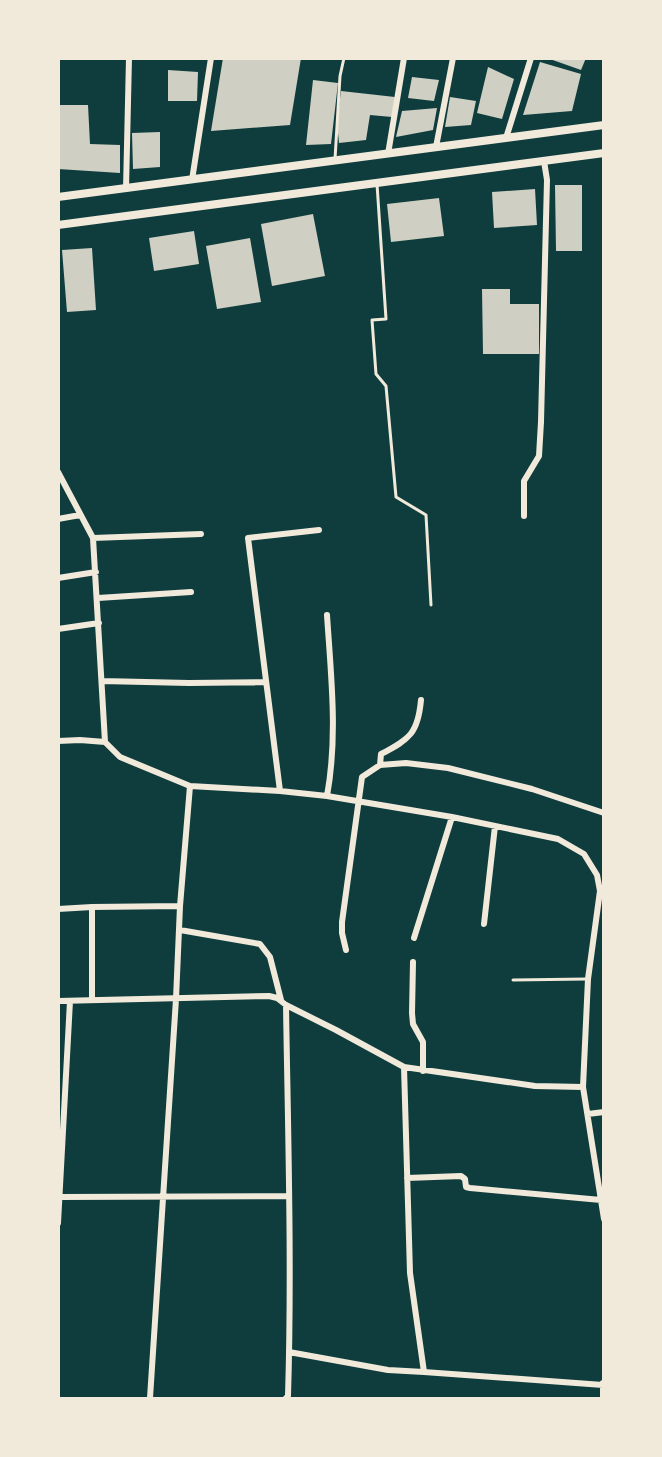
<svg xmlns="http://www.w3.org/2000/svg" width="662" height="1457" viewBox="0 0 662 1457" font-family="'Alegreya Sans',sans-serif">
<style>
.building{fill:#cfcfc3}
.lines{fill:none;stroke-linecap:round;stroke-linejoin:round}
.service{stroke:#f1e9da;stroke-width:3}
.minor{stroke:#f1e9da;stroke-width:6}
.secondary{stroke:#f1e9da;stroke-width:8}
</style>
<rect width="100%" height="100%" fill="#0f3d3e"/>
<path class="building" d="M223,58h78l-11,67 -79,6z
M547,58h39l-5,12z
M540,62l41,12 -9,37 -49,4z
M488,67l26,12 -12,40 -25,-6z
M168,70l30,2 -1,29h-29z
M412,77l27,3 -5,21 -26,-3z
M313,80l25,3 -7,61 -25,1z
M341,91l54,6 -3,20 -22,-2 -4,25 -27,3 -2,-20z
M450,97l26,4 -5,24 -26,2z
M58,105h30l2,39 30,1v28l-62,-4z
M437,108l-4,22 -37,7 6,-26z
M160,132v35l-27,2 -1,-36z
M555,185h27v66h-26z
M535,189l2,36 -43,3 -2,-36z
M439,198l5,38 -53,6 -4,-38z
M313,214l12,62 -53,10 -11,-62z
M194,231l5,33 -45,7 -5,-33z
M250,238l11,64 -44,7 -11,-63z
M92,248l4,62 -29,2 -5,-62z
M482,289h28v15h29v50h-56z"/>
<g class="lines">
<path class="service" d="M335,159l5,-83 4,-18
M377,184l9,135 -14,1 4,54 10,12 10,111 30,18 5,90
M513,980l74,-1"/>
<path class="minor" d="M506,138l25,-80
M436,147l17,-89
M388,154l16,-96
M192,180l19,-122
M126,189l3,-131
M58,472l35,66 12,204
M524,516v-35l15,-25 2,-34 6,-242 -3,-19
M58,519l22,-4
M93,538l108,-4
M58,578l38,-6
M98,598l93,-6
M58,629l41,-6
M102,681l87,2 77,-1
M58,741l22,-1 25,2 15,15 70,29 90,5 47,5 125,21 106,22 26,15 13,21 3,16 -12,88 -5,108 21,132
M380,765l1,-11c29,-15 37,-21 40,-54
M280,791l-32,-253 71,-8
M327,796c11,-60 4,-120 0,-181
M92,907l88,-1
M58,909l34,-2v93
M484,924l11,-98
M180,930l80,14 10,13 11,43
M414,938l38,-121
M346,950l-4,-17v-11l20,-145 18,-12 26,-2 42,5 84,21 72,24
M413,962l-1,51 1,11 10,18v29
M58,1001l211,-5 8,2 9,7 50,25 68,37 131,19 48,1
M588,1114l16,-2
M407,1178l54,-2 4,3 1,8 4,1 131,12
M60,1197l229,-1
M58,1223l12,-222
M289,1352l99,18 36,2 -14,-99 -6,-206
M424,1372l179,13
M150,1398l26,-399 4,-93 10,-120
M286,1398l2,-2c4,-130 0,-261 -2,-391
M603,1398v-15"/>
<path class="secondary" d="M58,197l546,-72
M58,225l546,-72"/>
</g>
<rect width="662" height="1457" fill="none" stroke="#f1e9da" stroke-width="120"/>
</svg>
